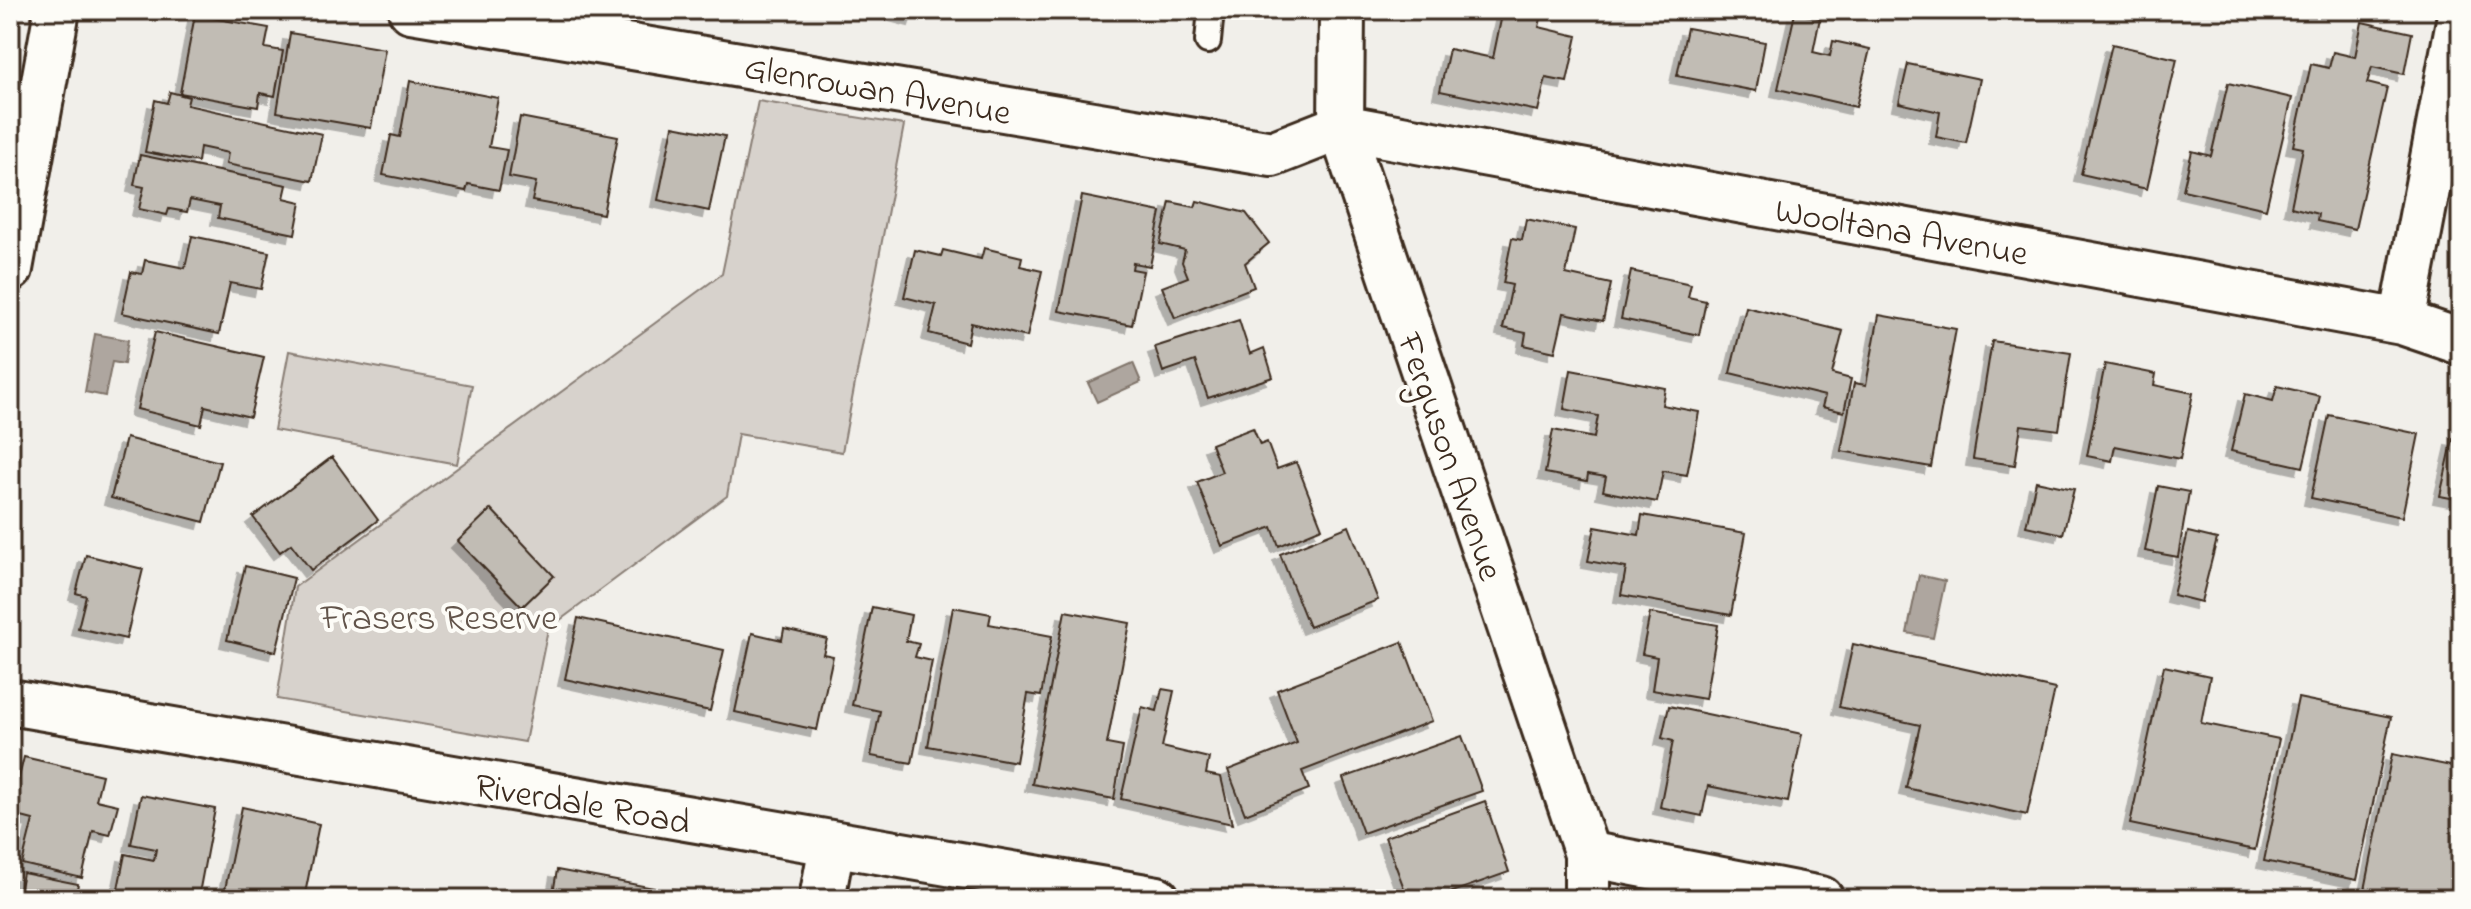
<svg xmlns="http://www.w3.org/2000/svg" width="2471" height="909" viewBox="0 0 2471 909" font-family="'Indie Flower',sans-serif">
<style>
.green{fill:#d7d2cc;stroke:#897e75;stroke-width:2}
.water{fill:#aea69f;stroke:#80746b;stroke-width:2}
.building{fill:#c1bcb4;stroke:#3b2a1e;stroke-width:2;filter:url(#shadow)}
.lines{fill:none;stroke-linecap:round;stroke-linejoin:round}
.service-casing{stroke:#3b2a1e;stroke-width:30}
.minor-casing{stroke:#3b2a1e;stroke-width:50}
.service{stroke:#fdfcf7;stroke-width:24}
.minor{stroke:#fdfcf7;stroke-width:44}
.labels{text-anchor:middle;stroke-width:8;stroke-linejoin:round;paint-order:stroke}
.street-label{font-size:36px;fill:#3b2a1e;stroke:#fdfcf7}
.park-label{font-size:36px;fill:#62544a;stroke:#fdfcf7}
</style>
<defs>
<filter id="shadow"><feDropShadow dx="-7" dy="7" stdDeviation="0" flood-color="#0004"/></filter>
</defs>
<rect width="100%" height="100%" fill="#f1efea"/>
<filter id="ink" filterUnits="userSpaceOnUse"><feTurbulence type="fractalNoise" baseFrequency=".0125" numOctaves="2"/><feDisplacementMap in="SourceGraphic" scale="16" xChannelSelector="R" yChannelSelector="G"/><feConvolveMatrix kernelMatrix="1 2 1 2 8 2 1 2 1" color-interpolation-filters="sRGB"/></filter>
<g filter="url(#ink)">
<path class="green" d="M758,101l146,24 -62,327 -104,-18 -11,62 -179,133 -23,113 -248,-43 18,-112 427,-313z
M289,351l183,34 -15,79 -183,-34z"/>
<path class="water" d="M95,334l33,6 -4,24 -12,-2 -7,34 -20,-4z
M1133,363l8,19 -44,20 -9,-19z
M1919,575l26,6 -12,57 -26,-5z"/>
<path class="building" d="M881,10h37l-3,9z
M1503,10h40l-4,17 38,9 -10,46 -21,-4 -8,33 -98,-20 9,-42 44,9z
M1795,13l25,5 -7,34 17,4 3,-15 37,8 -14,58 -78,-18z
M195,15l74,13 -4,20 18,3 -8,45 -15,-3 -2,14 -78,-14z
M2362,22l50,11 -8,41 -32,-7 -5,16 20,5 -32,141 -38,-8 1,-7 -27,-7 12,-59 -10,-2 18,-82 18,4 4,-16 22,5z
M1687,28l78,14 -9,49 -79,-15z
M290,33l95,16 -14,79 -94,-16z
M2112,44l65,15 -30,130 -66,-15z
M1908,64l72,15 -14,64 -30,-6 4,-25 -41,-9z
M410,81l88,17 -9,49 18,3 -8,40 -31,-6 -2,7 -83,-16 8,-40 9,2z
M2228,83l64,15 -26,111 -83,-19 9,-39 19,5z
M170,92l19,5 -2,8 135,29 -10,47 -86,-17 2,-11 -28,-6 -2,15 -53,-10 10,-52 12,3z
M520,117l98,19 -15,78 -71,-13 4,-19 -27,-5z
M673,126l52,10 -16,75 -51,-11z
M140,155l147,30 -3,13 17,4 -6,32 -77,-16 2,-12 -30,-6 -3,12 -18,-3 -2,6 -28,-6 5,-22 -10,-2z
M1082,196l79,16 -11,54 -17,-3 -1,6 11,2 -11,54 -73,-14z
M1197,201l49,12 23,30 -24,20 9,24 -79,31 -13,-31 26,-10 -6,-15 3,-12 -25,-6 10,-42 25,5z
M1526,219l49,10 -9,45 45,10 -8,37 -39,-8 -9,39 -31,-7 2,-12 -23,-5 9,-43 -9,-2 9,-45 10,2z
M192,236l77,16 -8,37 -31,-6 -11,51 -97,-21 9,-41 11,2 3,-14 40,8z
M984,248l38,9 -2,9 22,5 -15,66 -56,-14 -4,20 -38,-10 7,-28 -32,-8 11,-47 26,6 2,-6 38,9z
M1631,271l60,13 -3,13 18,4 -7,34 -78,-16z
M1746,307l97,24 -11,43 19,5 -7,33 -22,-5 3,-11 -95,-23z
M1879,315l77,14 -25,138 -90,-16 13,-68 12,2z
M1239,320l11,34 14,-6 9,29 -65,21 -13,-37 -32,11 -8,-25z
M155,332l109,25 -14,60 -45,-11 -4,19 -64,-16z
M1992,341l79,12 -12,77 -38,-5 -6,40 -42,-6z
M2105,364l51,10 -2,11 39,8 -13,66 -65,-13 -3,15 -25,-5z
M1571,370l94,18 -3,17 37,7 -12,63 -24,-4 -6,31 -54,-11 3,-14 -18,-3 -1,7 -42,-8 8,-43 41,8 4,-22 -34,-7z
M2277,386l43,10 -17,71 -72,-16 14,-57 28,7z
M2329,415l90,19 -17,83 -91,-19z
M1253,428l7,17 7,-3 10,27 19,-7 26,66 -43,18 -7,-19 -50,19 -25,-64 25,-10 -11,-28z
M126,438l94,24 -16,60 -93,-24z
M2453,439l8,2v59l-21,-4z
M332,457l46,63 -67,50 -20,-26 -11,8 -27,-35z
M2036,481l38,8 -11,45 -37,-8z
M2158,486l31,6 -11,65 -33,-6z
M491,509l63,67 -32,31 -64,-66z
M1642,515l104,18 -15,82 -110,-20 5,-27 -38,-7 7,-34 44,8z
M1349,526l29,74 -69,27 -29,-73z
M2188,532l29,7 -16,63 -28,-7z
M86,555l57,14 -17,70 -48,-11 8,-32 -10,-3z
M245,566l49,12 -18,74 -49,-12z
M872,607l39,8 -5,26 13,3 -4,13 17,4 -20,102 -41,-7 9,-45 -28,-6z
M953,607l38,7 -2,10 63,12 -11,60 -13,-2 -12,68 -88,-16z
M1065,611l65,12 -23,121 16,3 -9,52 -82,-15z
M1650,613l68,12 -13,74 -53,-9 5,-33 -15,-3z
M578,618l146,32 -14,61 -145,-32z
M784,629l43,10 -4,15 10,2 -16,74 -82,-18 17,-79 30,7z
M1402,642l30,79 -130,50 7,18 -64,25 -17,-44 69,-27 -20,-53z
M1853,644l202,45 -28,126 -121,-27 14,-63 -81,-18z
M2164,666l46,10 -9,47 78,16 -24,111 -125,-26z
M1162,689l12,2 -12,56 47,11 -3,16 15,3 11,47 -111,-25 21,-92 15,4z
M2298,698l93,19 -34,163 -93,-19z
M1669,706l133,28 -14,68 -80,-16 -6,30 -42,-9 13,-66 -11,-3z
M1462,736l20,55 -119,42 -20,-55z
M2392,754l69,14v58l-5,23 5,1v36l-9,-2 -2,15h-40l-45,-9z
M24,757l78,18 -6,25 22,5 -8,30 -17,-4 -11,47 -60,-14 11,-44 -23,-6z
M141,795l74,14 -17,90h-82l9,-45 29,6 2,-11 -25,-5z
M1485,801l24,71 -76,27h-25l-23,-62z
M242,807l77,17 -15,75h-81z
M557,870l97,18 -2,11h-100z
M23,873l55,11 -3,15h-58z
M673,889l51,9v1h-52z"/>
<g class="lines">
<g class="service-casing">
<path id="service" d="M1208,41l3,-31"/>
</g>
<g class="minor-casing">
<path id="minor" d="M411,10l861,144 69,-27 1061,195 59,20
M1342,10l-1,117 246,727v45
M10,269l47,-259
M2402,322l59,-312
M10,702l1147,197
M1587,854l234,45
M822,899l10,-54"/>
</g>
<use href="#service" class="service"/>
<use href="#minor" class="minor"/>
</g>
</g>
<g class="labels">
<g class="street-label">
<text transform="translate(878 88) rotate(10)" y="13">Glenrowan Avenue</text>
<text transform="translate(1902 230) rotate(10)" y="13">Wooltana Avenue</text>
<text transform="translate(1452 456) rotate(71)" y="13">Ferguson Avenue</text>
<text transform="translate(583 802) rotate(10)" y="13">Riverdale Road</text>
</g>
<g class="park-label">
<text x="439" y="629">Frasers Reserve</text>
</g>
</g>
<rect width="2471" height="909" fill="none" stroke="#fdfcf7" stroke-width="40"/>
<rect x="20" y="20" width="2431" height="869" fill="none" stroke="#3b2a1e" stroke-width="3" filter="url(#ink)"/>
</svg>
